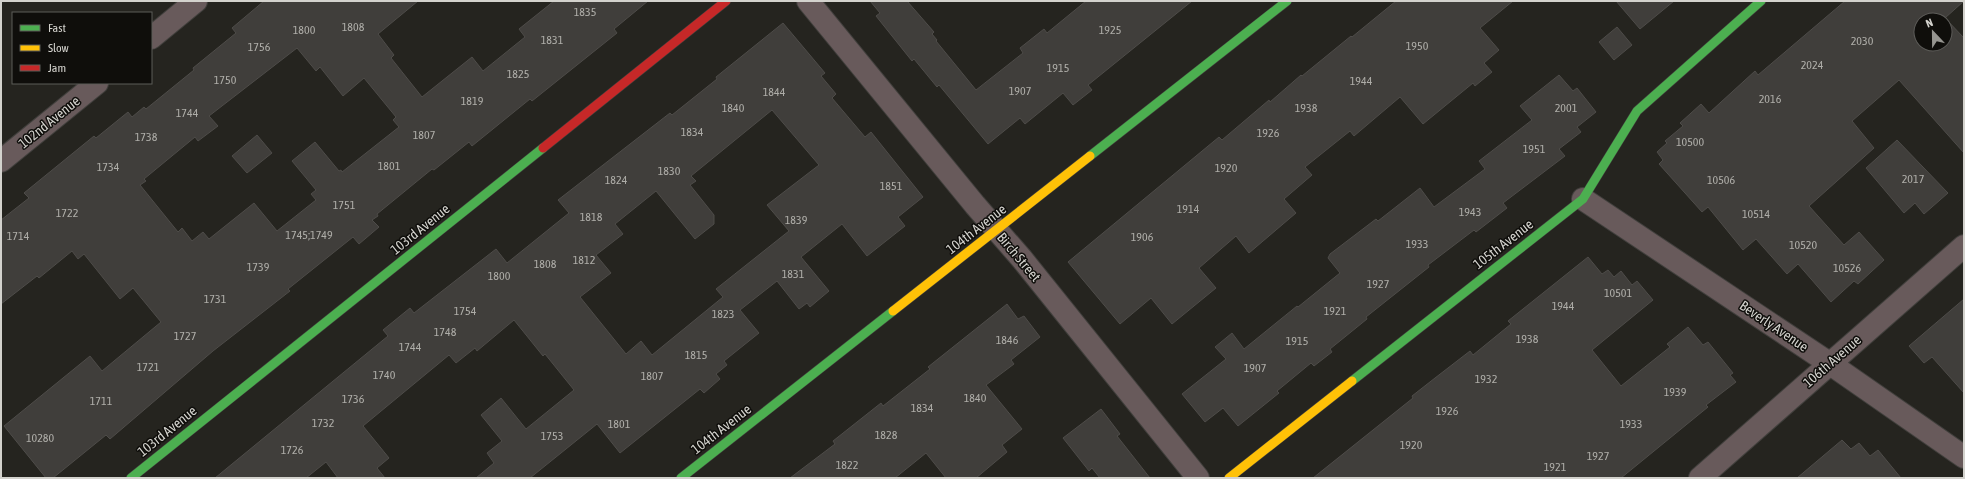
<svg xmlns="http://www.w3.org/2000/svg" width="1965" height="479" viewBox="0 0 1965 479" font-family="'Asap Condensed',sans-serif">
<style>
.building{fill:#403e3b;stroke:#4e4c49;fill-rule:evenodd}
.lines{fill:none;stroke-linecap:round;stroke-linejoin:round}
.street-casing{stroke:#403f3c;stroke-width:24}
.fast-casing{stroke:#403f3c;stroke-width:10}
.slow-casing{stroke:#403f3c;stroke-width:10}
.jam-casing{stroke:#403f3c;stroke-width:10}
.street{stroke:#685a5b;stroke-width:22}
.fast{stroke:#4caf50;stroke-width:9}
.slow{stroke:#ffc107;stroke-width:9}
.jam{stroke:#c62828;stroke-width:9}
.labels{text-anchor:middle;stroke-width:3;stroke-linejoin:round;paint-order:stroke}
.number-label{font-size:12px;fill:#aeada8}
.street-label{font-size:14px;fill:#d3d2cd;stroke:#0f0e0b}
</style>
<rect width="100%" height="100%" fill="#25241f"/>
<path class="building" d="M264,1h154l-40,33 16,21 -3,3 31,39 50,-40 11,14 42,-34 -6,-8 35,-28h94l-34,28 3,4 -85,68 -2,-2 -58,47 -3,-4 -35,28 -2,-1 -55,45 1,2 -6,4 7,7 -20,17 -6,-7 -65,52 2,2 -77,60 -103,88 -4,-4 -53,43h-7l-42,-52 86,-70 12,15 59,-49 -28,-34 -13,11 -36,-45 -6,5 -6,-8 -33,27 -2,-2 -36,28v-84l28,-22 -5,-5 70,-57 2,2 32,-26 4,5 12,-10 2,2 48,-39 -1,-2 43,-35 -4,-5zM297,48l19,23 4,-4 23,29 21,-18 32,39 -3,3 6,7 -57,45 -1,-2 -2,1 -24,-29 -23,19 24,29 -5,4 5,6 -39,31 -23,-28 -45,36 -6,-7 -11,9 -10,-13 -4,4 -38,-47 6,-4 -2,-2 51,-42 3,4 20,-15 -9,-10z
M870,1h37l27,31 -2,2 5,6 -1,1 40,49 47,-37 -3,-5 24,-19 3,4 39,-32h106l-104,84 4,5 -19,15 -10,-12 -38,31 -5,-6 -32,26 -49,-59 -2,2 -23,-28 -2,2 -36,-45 4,-3z
M1396,1h117l-33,27 19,22 -15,13 8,9 -17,14 -2,-3 -50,41 -23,-27 -46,39 -4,-5 -45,36 7,8 -28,24 12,14 -47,40 -13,-17 -37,32 17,20 -44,36 -21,-26 -31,26 -52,-62 151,-125 3,3 47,-40 1,2 31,-27 1,1 49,-40 1,1z
M1616,1h58l-34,28z
M1845,1h119l-19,17 19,20v115l-65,-73 -47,41 22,27 -65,58 35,39 15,-13 25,28 -26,24 -4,-3 -23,21 -33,-38 -11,10 -31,-35 -13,11 -35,-43 -6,5 -43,-48 4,-4 -6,-8 10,-9 -2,-2 18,-15 -3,-3 21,-19 8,9 46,-42 3,4zM1921,20h24v24h-24z
M783,23l42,50 -4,3 15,18 -4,4 33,39 6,-5 52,65 -25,20 7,9 -38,30 -25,-32 -41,33 28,34 -19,16 -3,-4 -8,6 -22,-28 -37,29 19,23 -35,28 3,4 -11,9 4,5 -16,14 -4,-4 -80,64 -23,-29 -67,54h-54l18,-15 -7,-10 15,-12 -21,-26 20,-17 25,31 48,-39 -29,-36 -2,2 -29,-36 -37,31 -2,-3 -19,15 -7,-8 -86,71 26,32 -12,10 8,10h-47l-12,-16 -20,16h-91l173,-142 -5,-6 27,-22 4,5 82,-64 11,14 62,-50 -11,-13 112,-87 2,2 45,-36 -1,-2zM772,110l47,55 -52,40 22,26 -73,58 7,8 -71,58 -11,-14 -15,13 -46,-57 31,-24 -15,-18 27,-21 -8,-10 41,-33 39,48 19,-15v-9l-24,-30 6,-4 -5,-5z
M1617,27l15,18 -18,15 -15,-18z
M1559,75l14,16 4,-3 19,24 -19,15 4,5 -22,17 6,7 -62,47 4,5 -31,24 -2,-2 -46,35 1,2 -63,50 1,2 -37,30 2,3 -18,14 -3,-3 -34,28 2,2 -41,33 -15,-18 -18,14 -23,-28 44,-35 -11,-12 17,-14 12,16 53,-43 1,1 42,-34 -12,-15 2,-4 46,-35 2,2 42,-33 14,19 51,-38 -6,-8 53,-41 -12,-14z
M257,135l15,18 -25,20 -15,-17z
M1897,140l51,53 -24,21 -9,-11 -11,10 -38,-45z
M1588,257l14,17 6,-4 6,7 7,-6 11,14 5,-4 16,19 -61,50 29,36 49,-39 -3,-3 21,-17 15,18 5,-3 25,31 -3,2 6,7 -30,23 2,2 -87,71h-308l100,-80 -1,-2 23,-18 35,-27 3,4 38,-31 -3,-3z
M1964,299v94l-32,-36 -8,6 -15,-17z
M1007,304l11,15 6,-3 16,21 -29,23 3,4 -28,21 36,44 -20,16 5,7 -31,26h-30l-20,-25 -31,25h-105l45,-34 -2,-3 48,-38 2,3 47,-37 -2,-2z
M1101,409l19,25 -3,2 33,42h-50l-8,-10 -3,3 -26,-33z
M1842,440l9,9 8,-6 11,13 8,-6 23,28h-104z"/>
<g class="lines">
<g class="street-casing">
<path id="street" d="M808,1l167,204 47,54 176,219
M151,38l45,-37
M1,161l96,-78
M1583,199l246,164 135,94
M1700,478l264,-232"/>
</g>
<g class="fast-casing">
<path id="fast" d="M1090,156l197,-155
M1352,381l231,-182 54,-88 124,-110
M131,478l412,-330
M681,478l212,-167"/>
</g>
<g class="slow-casing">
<path id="slow" d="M893,311l197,-155
M1229,478l123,-97"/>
</g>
<g class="jam-casing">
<path id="jam" d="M543,148l183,-147"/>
</g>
<use href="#street" class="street"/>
<use href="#fast" class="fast"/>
<use href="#slow" class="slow"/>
<use href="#jam" class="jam"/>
</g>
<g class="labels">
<g class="number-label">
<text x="585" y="16">1835</text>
<text x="353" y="31">1808</text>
<text x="304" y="34">1800</text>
<text x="1110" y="34">1925</text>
<text x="552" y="44">1831</text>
<text x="1862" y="45">2030</text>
<text x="1417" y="50">1950</text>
<text x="259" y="51">1756</text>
<text x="1812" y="69">2024</text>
<text x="1058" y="72">1915</text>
<text x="518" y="78">1825</text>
<text x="225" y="84">1750</text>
<text x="1361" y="85">1944</text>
<text x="1020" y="95">1907</text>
<text x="774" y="96">1844</text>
<text x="1770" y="103">2016</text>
<text x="472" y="105">1819</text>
<text x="733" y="112">1840</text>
<text x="1306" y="112">1938</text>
<text x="1566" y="112">2001</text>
<text x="187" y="117">1744</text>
<text x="692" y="136">1834</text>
<text x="1268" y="137">1926</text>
<text x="424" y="139">1807</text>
<text x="146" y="141">1738</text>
<text x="1690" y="146">10500</text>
<text x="1534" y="153">1951</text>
<text x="389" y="170">1801</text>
<text x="108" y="171">1734</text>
<text x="1226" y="172">1920</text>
<text x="669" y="175">1830</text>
<text x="1913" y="183">2017</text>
<text x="616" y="184">1824</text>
<text x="1721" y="184">10506</text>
<text x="891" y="190">1851</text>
<text x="344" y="209">1751</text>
<text x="1188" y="213">1914</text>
<text x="1470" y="216">1943</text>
<text x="67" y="217">1722</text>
<text x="1756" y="218">10514</text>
<text x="591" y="221">1818</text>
<text x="796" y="224">1839</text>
<text x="309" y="239">1745;1749</text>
<text x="18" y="240">1714</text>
<text x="1142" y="241">1906</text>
<text x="1417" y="248">1933</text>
<text x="1803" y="249">10520</text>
<text x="584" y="264">1812</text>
<text x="545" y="268">1808</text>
<text x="258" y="271">1739</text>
<text x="1847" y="272">10526</text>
<text x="793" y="278">1831</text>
<text x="499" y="280">1800</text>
<text x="1378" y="288">1927</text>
<text x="1618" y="297">10501</text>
<text x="215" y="303">1731</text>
<text x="1563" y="310">1944</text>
<text x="465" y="315">1754</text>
<text x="1335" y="315">1921</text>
<text x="723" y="318">1823</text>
<text x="445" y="336">1748</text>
<text x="185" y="340">1727</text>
<text x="1527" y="343">1938</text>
<text x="1007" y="344">1846</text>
<text x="1297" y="345">1915</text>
<text x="410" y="351">1744</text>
<text x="696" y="359">1815</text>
<text x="148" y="371">1721</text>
<text x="1255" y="372">1907</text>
<text x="384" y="379">1740</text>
<text x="652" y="380">1807</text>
<text x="1486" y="383">1932</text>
<text x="1675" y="396">1939</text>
<text x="975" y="402">1840</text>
<text x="353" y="403">1736</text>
<text x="101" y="405">1711</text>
<text x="922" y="412">1834</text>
<text x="1447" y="415">1926</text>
<text x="323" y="427">1732</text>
<text x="619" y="428">1801</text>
<text x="1631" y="428">1933</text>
<text x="886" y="439">1828</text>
<text x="552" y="440">1753</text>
<text x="40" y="442">10280</text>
<text x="1411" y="449">1920</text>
<text x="292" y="454">1726</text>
<text x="1598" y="460">1927</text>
<text x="847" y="469">1822</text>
<text x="1555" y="471">1921</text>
</g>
<g class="street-label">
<text transform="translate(49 122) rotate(-39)" y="5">102nd Avenue</text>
<text transform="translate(420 229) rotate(-39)" y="5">103rd Avenue</text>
<text transform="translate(976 229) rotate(-38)" y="5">104th Avenue</text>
<text transform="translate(1503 244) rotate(-38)" y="5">105th Avenue</text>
<text transform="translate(1019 257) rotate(50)" y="5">Birch Street</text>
<text transform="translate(1774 326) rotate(34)" y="5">Beverly Avenue</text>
<text transform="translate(1832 361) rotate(-41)" y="5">106th Avenue</text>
<text transform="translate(721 429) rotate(-38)" y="5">104th Avenue</text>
<text transform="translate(167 431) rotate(-39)" y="5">103rd Avenue</text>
</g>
</g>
<rect width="1965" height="479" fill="none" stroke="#d3d2cd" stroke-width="4"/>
<rect x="12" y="12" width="140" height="72" fill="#0f0e0b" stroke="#5d5c59"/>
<rect x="20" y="25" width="20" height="6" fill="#4caf50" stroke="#5d5c59"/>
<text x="48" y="32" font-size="12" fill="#d3d2cd">Fast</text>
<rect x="20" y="45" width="20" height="6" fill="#ffc107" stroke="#5d5c59"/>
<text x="48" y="52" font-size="12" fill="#d3d2cd">Slow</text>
<rect x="20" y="65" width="20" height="6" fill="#c62828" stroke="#5d5c59"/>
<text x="48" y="72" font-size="12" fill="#d3d2cd">Jam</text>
<g transform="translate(1933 32) rotate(338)"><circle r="19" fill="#0f0e0b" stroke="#5d5c59"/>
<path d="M0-3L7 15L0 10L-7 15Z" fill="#969590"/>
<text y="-6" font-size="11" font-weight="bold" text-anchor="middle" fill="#d3d2cd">N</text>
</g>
</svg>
